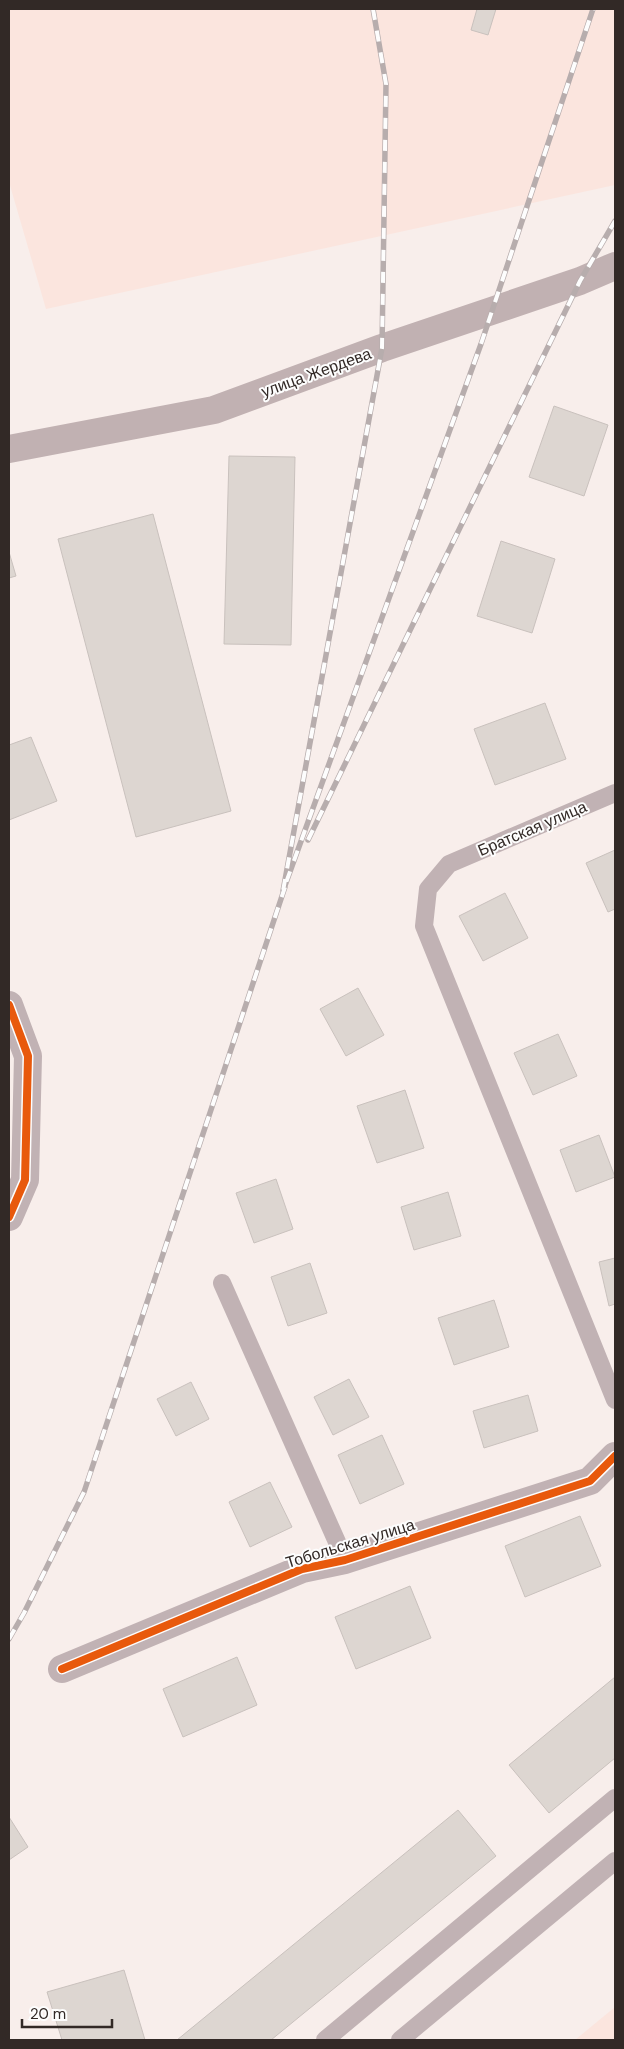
<svg xmlns="http://www.w3.org/2000/svg" width="624" height="2049" viewBox="0 0 624 2049" font-family="'DM Sans',sans-serif">
<style>
.built{fill:#fbe5de}
.building{fill:#ddd6d1;stroke:#c9c1bd}
.lines{fill:none;stroke-linecap:round;stroke-linejoin:round}
.service{stroke:#c1b2b4;stroke-width:18}
.minor{stroke:#c1b2b4;stroke-width:28}
.secondary{stroke:#c1b1b2;stroke-width:28}
.rail-casing{stroke:#b7adad;stroke-width:5.5}
.rail{stroke:#fdfdfd;stroke-width:4;stroke-dasharray:11;stroke-linecap:butt}
.cycleway-casing{stroke:#fdfdfd;stroke-width:11}
.cycleway{stroke:#e8590c;stroke-width:8}
.labels{text-anchor:middle;stroke-width:4;stroke-linejoin:round;paint-order:stroke}
.street-label{font-size:16px;fill:#322926;stroke:#fdfdfd}
</style>
<rect width="100%" height="100%" fill="#f8eeeb"/>
<path class="built" d="M9,9h606v176l-569,124 -37,-127z
M615,2007v33h-40z"/>
<path class="building" d="M477,9h19l-8,26 -17,-5z
M554,406l54,19 -24,71 -55,-19z
M229,456l66,1 -4,188 -67,-1z
M153,514l78,297 -95,26 -78,-298z
M501,541l54,18 -23,74 -55,-17z
M9,552l7,24 -7,2z
M545,703l21,56 -71,26 -21,-56z
M31,737l26,64 -48,19v-75z
M615,850v59l-7,3 -22,-49z
M505,893l23,45 -45,23 -24,-45z
M358,988l26,47 -38,21 -26,-47z
M558,1034l19,42 -44,19 -19,-42z
M405,1090l19,58 -47,15 -20,-57z
M599,1135l16,42 -39,15 -16,-42z
M276,1179l17,50 -39,14 -18,-50z
M448,1192l13,44 -47,14 -13,-43z
M615,1258v46l-6,2 -10,-44z
M310,1263l17,50 -39,13 -17,-49z
M494,1300l15,47 -55,18 -16,-47z
M349,1379l20,38 -36,18 -19,-38z
M191,1382l18,37 -33,17 -19,-37z
M528,1395l10,36 -54,17 -11,-37z
M382,1435l22,49 -44,20 -22,-49z
M270,1482l22,45 -42,20 -21,-45z
M580,1516l21,50 -76,31 -20,-51z
M410,1586l21,52 -75,31 -21,-52z
M237,1657l20,48 -74,32 -20,-48z
M615,1677v81l-66,55 -40,-48z
M458,1810l38,46 -225,184h-94z
M9,1817l19,30 -19,13z
M124,1970l21,70h-83l-15,-48z"/>
<g class="lines">
<path class="service" d="M615,793l-166,71 -21,25 -4,37 191,474
M222,1283l123,277
M325,2040l290,-242
M400,2040l215,-179"/>
<path class="minor" d="M9,1005l19,51 -3,124 -16,37
M62,1669l240,-100 43,-9 245,-79 25,-25"/>
<path class="secondary" d="M9,449l205,-39 168,-62 198,-67 35,-15"/>
<g class="rail-casing">
<path id="rail" d="M373,9l13,75 -4,264 -99,543 198,-547 112,-335
M308,840l272,-559 35,-60
M9,1639l15,-26 60,-121 201,-605"/>
</g>
<use href="#rail" class="rail"/>
<g class="cycleway-casing">
<path id="cycleway" d="M9,1005l19,51 -3,124 -16,37
M62,1669l240,-100 43,-9 245,-79 25,-25"/>
</g>
<use href="#cycleway" class="cycleway"/>
</g>
<g class="labels">
<g class="street-label">
<text transform="translate(316 372) rotate(-20)" y="6">улица Жердева</text>
<text transform="translate(532 828) rotate(-23)" y="6">Братская улица</text>
<text transform="translate(350 1543) rotate(-17)" y="6">Тобольская улица</text>
</g>
</g>
<rect width="624" height="2049" fill="none" stroke="#322926" stroke-width="20"/>
<path d="M22 2019v8h90v-8" fill="none" stroke="#322926" stroke-width="2.5"/>
<text x="30" y="2019" font-size="15" fill="#322926" stroke="#fdfdfd" stroke-width="4" paint-order="stroke">20 m</text>
</svg>
